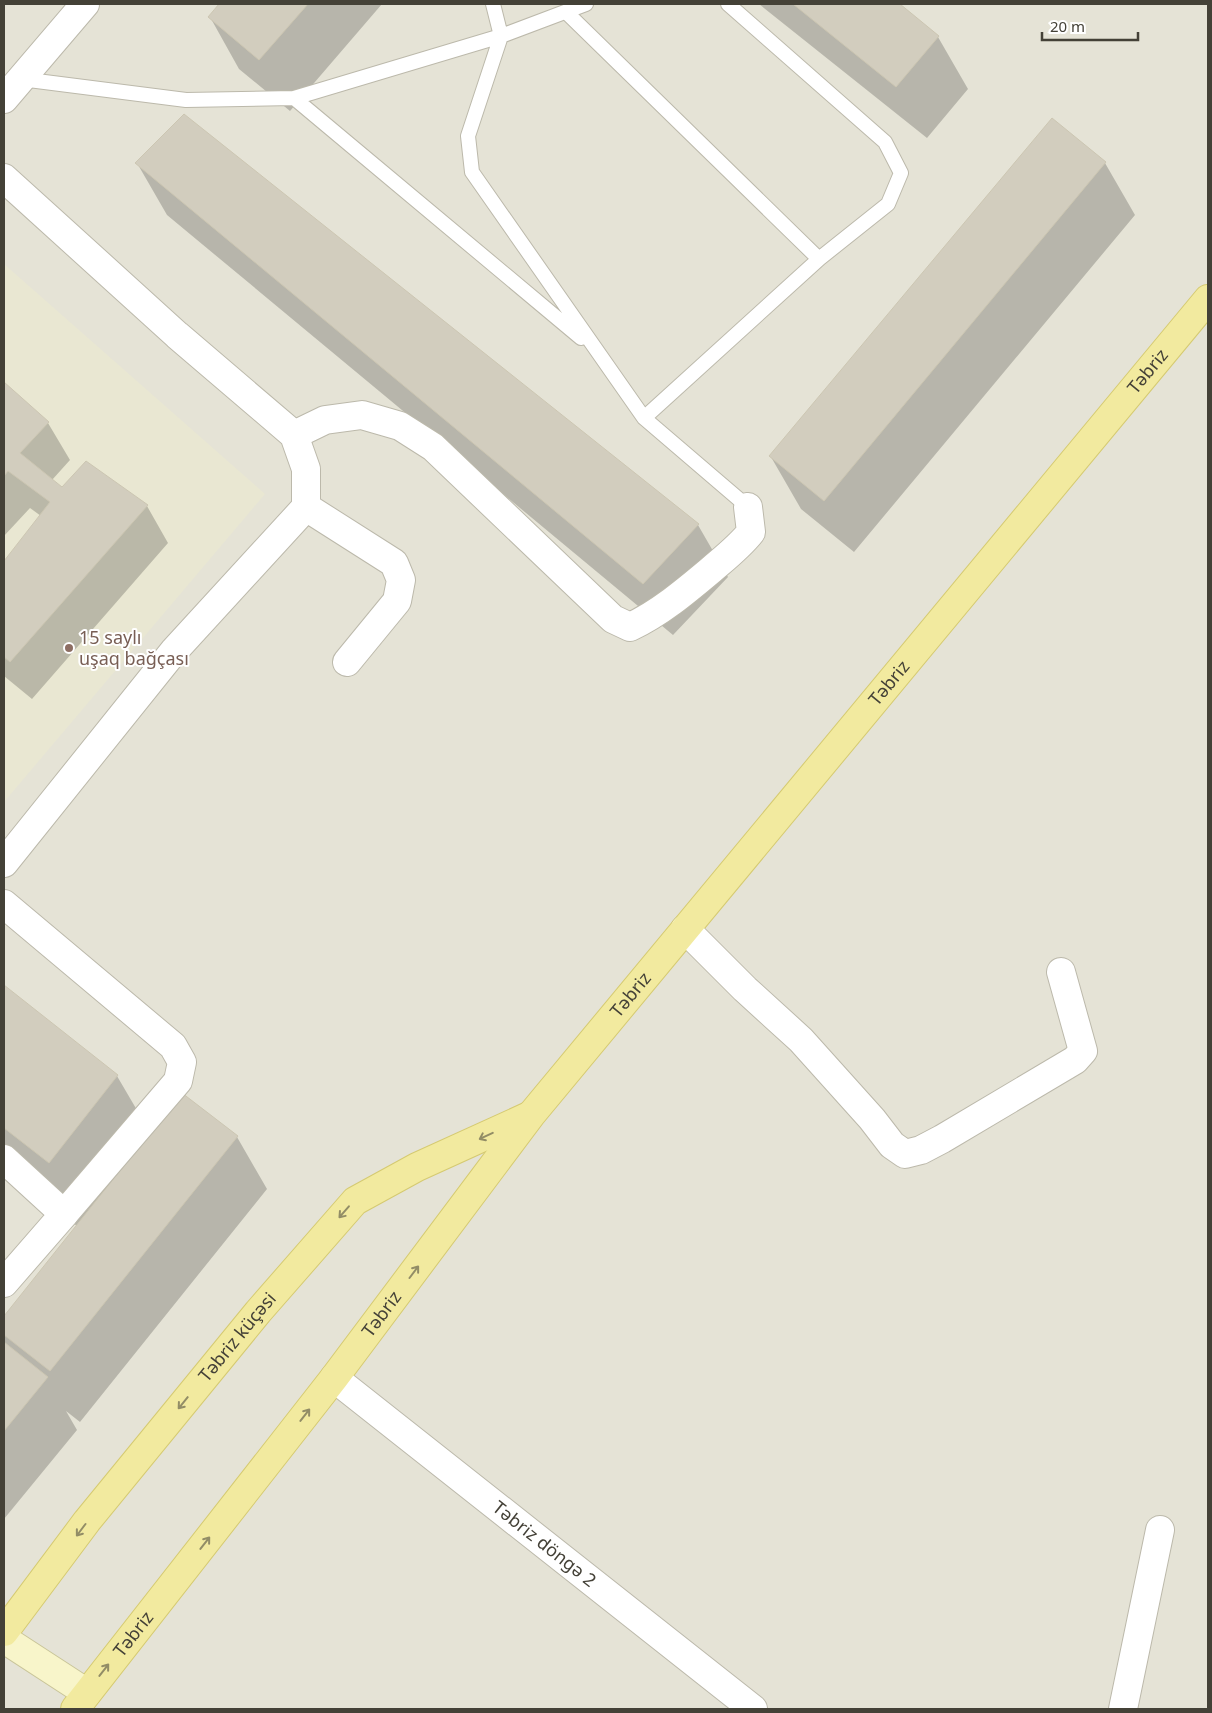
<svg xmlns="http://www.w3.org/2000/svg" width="1212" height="1713" viewBox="0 0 1212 1713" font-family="'Noto Sans',sans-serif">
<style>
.residential{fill:#e5e3d6}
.education{fill:#e9e7d2}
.shadow{fill:#0003}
.building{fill:#d2cdbe;stroke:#ccc6b2}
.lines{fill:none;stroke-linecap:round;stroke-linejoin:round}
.lane-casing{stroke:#bcb9ab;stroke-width:16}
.street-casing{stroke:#bcb9ab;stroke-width:30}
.secondary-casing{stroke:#c9c599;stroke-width:30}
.primary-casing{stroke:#d5ca71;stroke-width:30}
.lane{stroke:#fff;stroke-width:14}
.street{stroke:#fff;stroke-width:28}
.secondary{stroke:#f8f5ca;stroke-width:28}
.primary{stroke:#f2ea9f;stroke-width:28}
.oneway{stroke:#928d66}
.education-dot{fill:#8d6e63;stroke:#fff;stroke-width:2}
.labels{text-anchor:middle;stroke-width:4;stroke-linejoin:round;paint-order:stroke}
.street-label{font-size:18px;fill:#444137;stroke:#fff}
.education-label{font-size:18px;fill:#785e54;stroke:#fff;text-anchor:start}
</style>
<rect width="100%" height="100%" fill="#f1f0e7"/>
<path class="residential" d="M4,4h1204v1705h-1204z"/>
<path class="education" d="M4,264l261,230 -261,308z"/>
<path class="shadow" d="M221,4h161l-92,107 -51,-42 -29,-52z
M759,4h139l40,33 30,52 -41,49z
M1052,119l53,44 30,52 -281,337 -53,-43 -30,-52z
M137,163l561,362 30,52 -55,58 -506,-420z
M4,384l44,39 22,37 -18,20 10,9 85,17 21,37 -136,156 -28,-23v-113l37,-47 -11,-8 -26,28z
M4,987l113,89 34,58 86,3 30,52 -187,233 -14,-11 11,19 -73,89v-175l2,1 -2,-4v-23l73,-92 -73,-58z"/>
<path class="building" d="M219,4h89l-49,56 -51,-43z
M793,4h107l39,32 -43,51z
M184,114l515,410 -56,60 -508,-421z
M1052,118l54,44 -282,339 -55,-45z
M4,382l45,40 -29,31 42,34 24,-26 62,44 -138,157 -6,-5v-96l46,-59 -42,-31 -4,5z
M4,985l114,90 -69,88 -45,-35z
M182,1093l56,43 -188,235 -46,-36v-19z
M4,1342l44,35 -44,54z"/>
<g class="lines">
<g class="lane-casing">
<path id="lane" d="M493,4l8,32 -33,100 4,36 172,246 104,89
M566,12l253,247
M21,79l165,21 108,-2 207,-62 85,-32
M294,98l287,240
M644,418l175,-159 69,-55 13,-31 -16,-31 -157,-138"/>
</g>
<g class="street-casing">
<g id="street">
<path d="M4,99l81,-95"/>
<path d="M4,178l173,157 117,100 12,34v38l-132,144 -170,212"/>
<path d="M294,435l31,-15 37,-5 38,11 33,21 180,172 17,8c30,-14 57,-37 82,-58 14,-12 28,-23 39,-37l-3,-25"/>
<path d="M306,507l88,56 7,17 -4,21 -50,61"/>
<path d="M4,904l169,142 9,16 -4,19 -114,133"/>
<path d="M685,929l60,60 56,51 71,79 20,26 13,9 16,-4 21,-11 133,-79 8,-9 -22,-79"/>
<path d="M4,1159l60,55 -60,69"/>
<path id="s1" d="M334,1378l419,331"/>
<path d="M1123,1709l37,-179"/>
</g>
</g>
<g class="secondary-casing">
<path id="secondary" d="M4,1639l83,54"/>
</g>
<g class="primary-casing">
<g id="primary">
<path id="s2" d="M4,1632l83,-111 171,-209 97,-111 62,-34 112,-51"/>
<path id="s3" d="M75,1709l259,-331 197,-263 677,-816"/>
</g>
</g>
<use href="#lane" class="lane"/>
<use href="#street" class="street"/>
<use href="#secondary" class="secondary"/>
<use href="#primary" class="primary"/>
</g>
<defs><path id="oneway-shaft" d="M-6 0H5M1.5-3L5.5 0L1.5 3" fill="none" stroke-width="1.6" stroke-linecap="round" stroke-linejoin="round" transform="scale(1.25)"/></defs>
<g class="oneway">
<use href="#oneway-shaft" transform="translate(486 1136) rotate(155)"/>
<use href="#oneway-shaft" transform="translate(344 1212) rotate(131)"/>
<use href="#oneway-shaft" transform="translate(414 1272) rotate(-53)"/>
<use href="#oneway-shaft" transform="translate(183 1403) rotate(129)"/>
<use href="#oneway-shaft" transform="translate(305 1415) rotate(-52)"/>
<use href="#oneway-shaft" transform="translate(81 1530) rotate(127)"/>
<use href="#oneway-shaft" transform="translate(205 1543) rotate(-52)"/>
<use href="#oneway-shaft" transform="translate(104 1670) rotate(-52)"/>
</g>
<circle class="education-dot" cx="69" cy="648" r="5"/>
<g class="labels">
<g class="street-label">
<text dy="6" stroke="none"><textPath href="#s3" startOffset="1715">Təbriz</textPath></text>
<text dy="6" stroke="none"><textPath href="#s3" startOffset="1310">Təbriz</textPath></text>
<text dy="6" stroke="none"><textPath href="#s3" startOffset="905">Təbriz</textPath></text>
<text dy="6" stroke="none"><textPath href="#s3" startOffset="500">Təbriz</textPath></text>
<text dy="6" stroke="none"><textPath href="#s2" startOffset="376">Təbriz küçəsi</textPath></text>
<text dy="6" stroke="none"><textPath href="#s1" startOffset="268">Təbriz döngə 2</textPath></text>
<text dy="6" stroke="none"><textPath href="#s3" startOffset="95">Təbriz</textPath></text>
</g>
<g class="education-label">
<text x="79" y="644">15 saylı<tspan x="79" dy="21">uşaq bağçası</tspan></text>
</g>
</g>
<rect width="1212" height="1713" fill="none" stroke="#444137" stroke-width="10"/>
<path d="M1042 32v8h96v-8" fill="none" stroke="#444137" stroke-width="2.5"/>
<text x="1050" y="32" font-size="15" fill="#444137" stroke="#ffffff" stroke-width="4" paint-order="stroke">20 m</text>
</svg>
